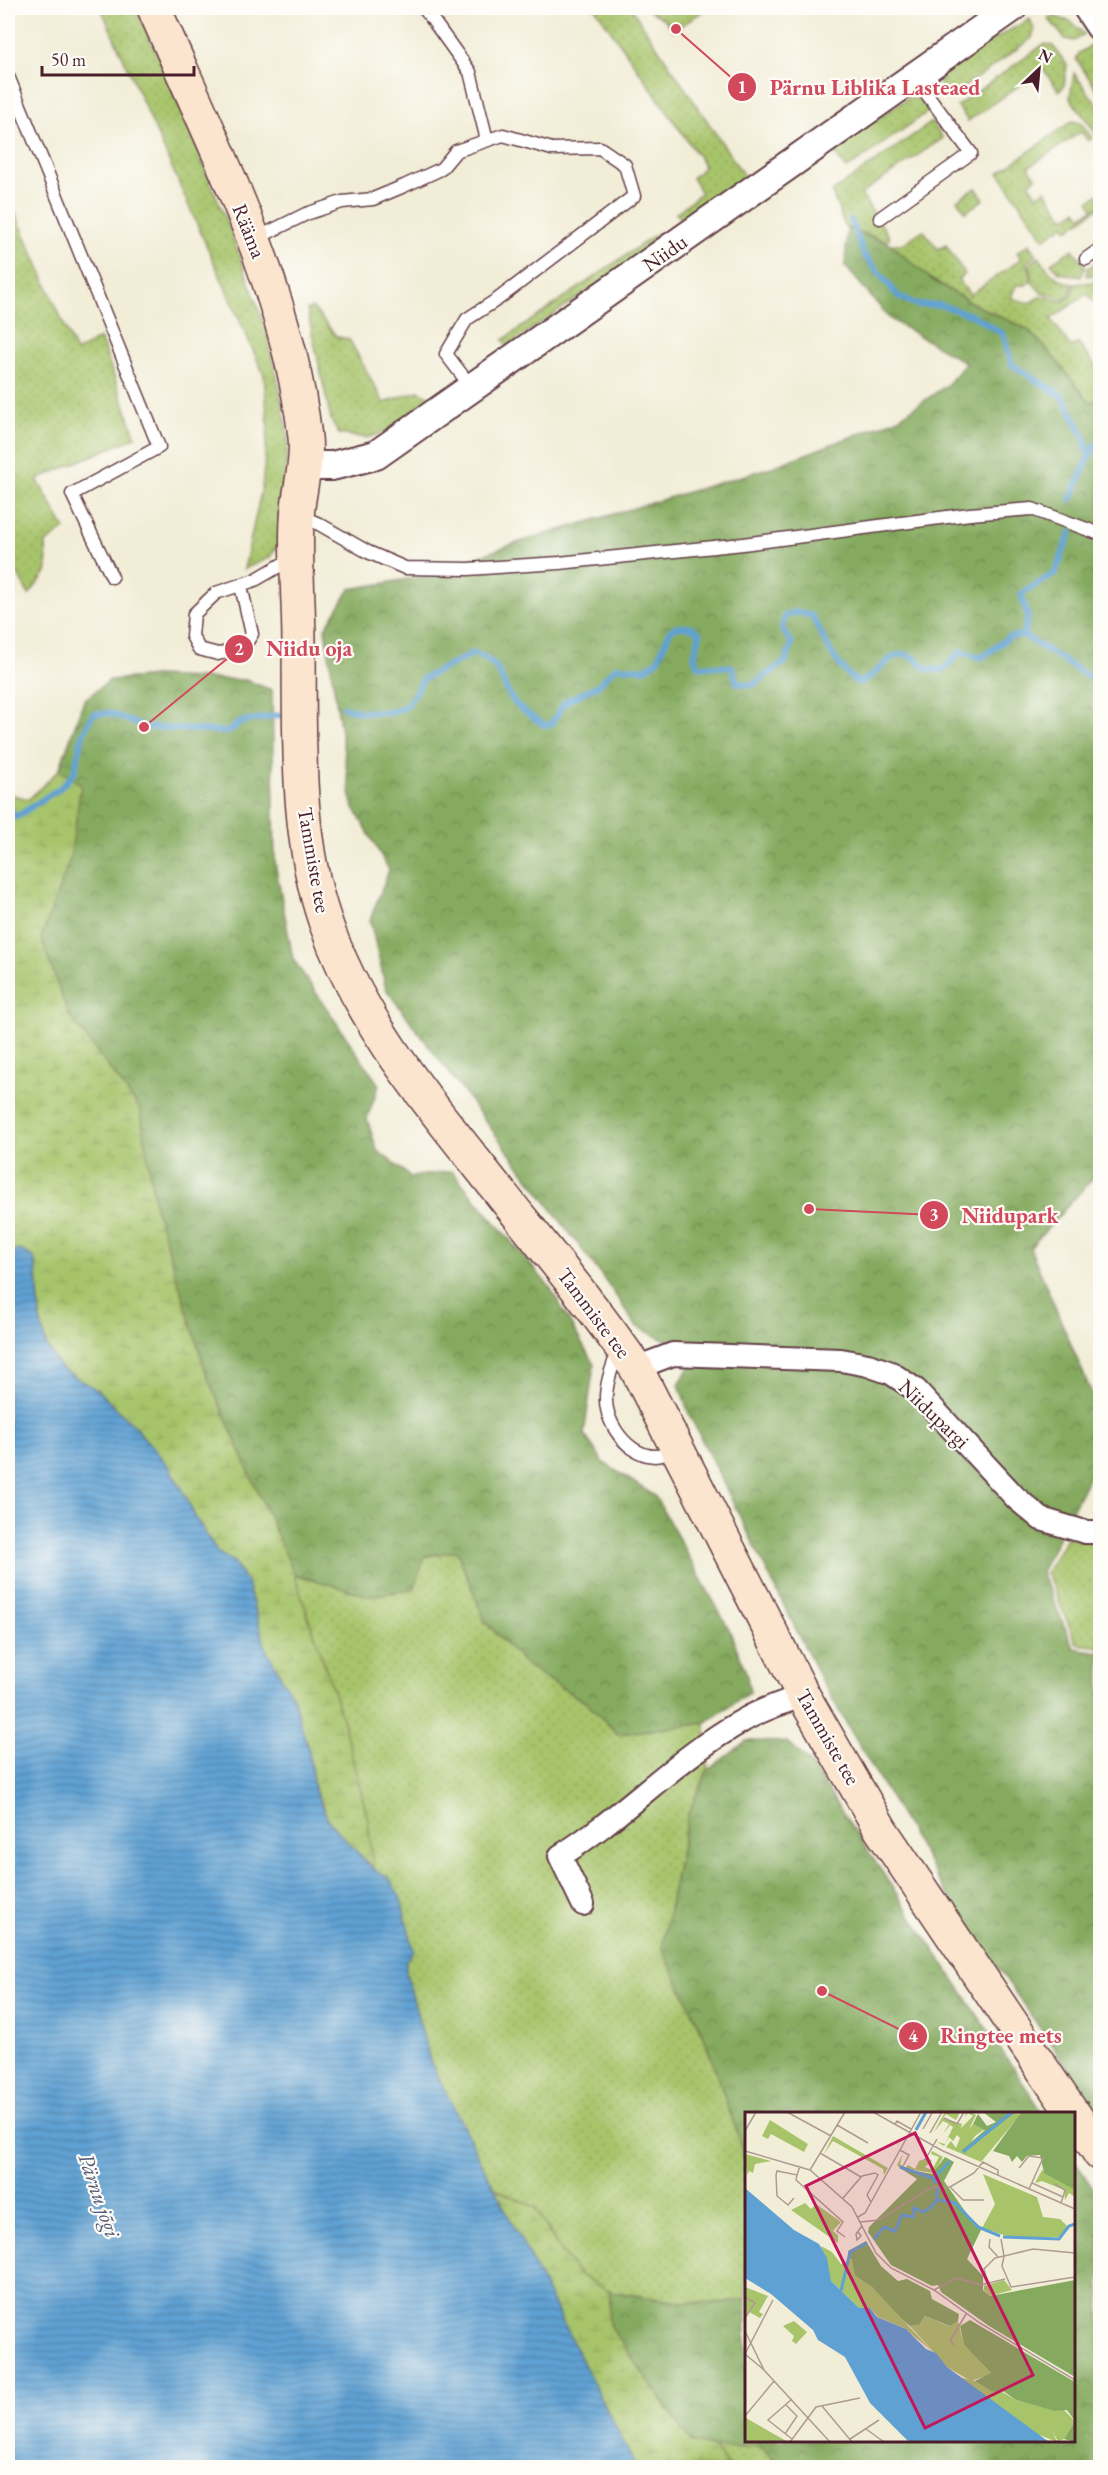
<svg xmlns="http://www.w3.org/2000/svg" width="1108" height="2475" viewBox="0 0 1108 2475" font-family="'EB Garamond',serif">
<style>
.green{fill:url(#green-dots);stroke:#78724b;stroke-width:1.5}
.forest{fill:url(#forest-crowns);stroke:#686445;stroke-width:1.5}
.wetland{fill:url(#wetland-marsh);stroke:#78724b;stroke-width:1.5}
.water{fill:url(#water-rules);stroke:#54607f;stroke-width:1.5}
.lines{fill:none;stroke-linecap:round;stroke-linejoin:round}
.stream{stroke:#5fa1d3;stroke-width:6}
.service-casing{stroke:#633e45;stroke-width:15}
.minor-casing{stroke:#633e45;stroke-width:26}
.tertiary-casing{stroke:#633e45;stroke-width:32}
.secondary-casing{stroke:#633e45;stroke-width:36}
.service{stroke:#fff;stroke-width:12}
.minor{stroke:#fff;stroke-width:22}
.tertiary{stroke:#fff;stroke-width:28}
.secondary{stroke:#fce5cf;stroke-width:33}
.labels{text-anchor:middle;stroke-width:4.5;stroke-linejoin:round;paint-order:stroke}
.street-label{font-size:21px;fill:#4a1f2b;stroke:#fdfcf7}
.water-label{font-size:22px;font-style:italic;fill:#535a77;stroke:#fdfcf7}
.inset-river{fill:none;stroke:#5fa1d3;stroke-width:3}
.inset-road{fill:none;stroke:#af9b92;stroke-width:1.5}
.view{fill:#c2185b;fill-opacity:0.15;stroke:#c2185b;stroke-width:3}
.inset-edge{fill:none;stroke:#4a1f2b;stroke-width:3}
.leader{fill:none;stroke:#d1495b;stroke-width:2}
.callout-dot{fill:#d1495b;stroke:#fdfcf7;stroke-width:2}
.mark-label{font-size:18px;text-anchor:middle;font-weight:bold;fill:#fff}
.callout-label{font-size:22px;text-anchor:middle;font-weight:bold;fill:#d1495b;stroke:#fdfcf7;stroke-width:4.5;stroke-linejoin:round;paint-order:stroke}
</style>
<defs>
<pattern id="green-dots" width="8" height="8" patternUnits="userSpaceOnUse" patternTransform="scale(1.5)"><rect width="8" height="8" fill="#a7c46b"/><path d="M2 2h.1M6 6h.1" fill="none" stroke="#91a85d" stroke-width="1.8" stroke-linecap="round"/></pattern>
<pattern id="forest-crowns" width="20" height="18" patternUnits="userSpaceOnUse" patternTransform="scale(1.5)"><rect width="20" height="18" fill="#85aa5f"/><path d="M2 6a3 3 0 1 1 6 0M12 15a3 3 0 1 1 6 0" fill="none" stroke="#6f8a4f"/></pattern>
<pattern id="wetland-marsh" width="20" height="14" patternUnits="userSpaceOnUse" patternTransform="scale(1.5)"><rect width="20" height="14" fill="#a7c46b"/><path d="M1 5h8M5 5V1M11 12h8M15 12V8" fill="none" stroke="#91a85d"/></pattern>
<pattern id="water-rules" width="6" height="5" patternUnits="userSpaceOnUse" patternTransform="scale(1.5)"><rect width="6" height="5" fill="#5fa1d3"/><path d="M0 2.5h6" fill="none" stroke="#5083ab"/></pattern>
</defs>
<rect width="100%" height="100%" fill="#fdfcf7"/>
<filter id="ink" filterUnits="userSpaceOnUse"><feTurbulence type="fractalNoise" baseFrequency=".0167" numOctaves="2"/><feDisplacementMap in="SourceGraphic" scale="12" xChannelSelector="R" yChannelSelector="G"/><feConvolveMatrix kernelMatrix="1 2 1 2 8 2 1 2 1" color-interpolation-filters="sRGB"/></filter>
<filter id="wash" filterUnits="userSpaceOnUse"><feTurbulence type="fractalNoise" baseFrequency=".008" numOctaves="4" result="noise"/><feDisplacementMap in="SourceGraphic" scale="24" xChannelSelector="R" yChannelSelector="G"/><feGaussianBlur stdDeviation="1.35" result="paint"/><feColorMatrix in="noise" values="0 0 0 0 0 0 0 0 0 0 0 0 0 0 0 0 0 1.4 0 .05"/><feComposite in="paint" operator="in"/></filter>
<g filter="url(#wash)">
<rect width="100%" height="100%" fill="#f2edd7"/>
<path class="green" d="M101,8h34l26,54 68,165 36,99 15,64 8,46 -7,106 -12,16 -25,11 18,-82 6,-61 -4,-51z
M595,8h36l114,169 -60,46 -9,-10 25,-20 -9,-15 11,-10v-5z
M644,8h56l3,3 -29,20 -10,-12z
M1053,16l18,6 13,12 -10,7 -9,-2 -17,-21z
M1030,19l4,11 -2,8 -84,61 -8,-12 1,-12 46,-32z
M1044,44l9,2 14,19 -3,21 -5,5 -16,-22 -75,52 -11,-15z
M1093,44l7,9v41l-24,-35 3,-6z
M1074,73l26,36v30l-30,-41z
M908,98c12,0 15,3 21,13l-82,58 -16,-20z
M1072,121l9,2 11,15 -4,3 -7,-9 -52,35 7,11 -7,6 8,12 8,-6 19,28 13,-8 5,6 11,-7 -4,-8 11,-8v13l-32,24 -4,-5 -20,14 -45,-66z
M932,122l11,16 -82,56 29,44 -3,3 -42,-14 -13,-35z
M976,188l8,11 -18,13 -9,-12z
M8,196l68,156 24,-14 36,99 -99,42 28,50 -19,14 1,28 -18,24 -21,-39z
M923,230l15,19 8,-4 19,29 -7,5 12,16 51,-36 -4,-7 12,-8 7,11 -10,8 5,9v9l-5,4h-10l-5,13 18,5 12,-7 22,5 8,-4 4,-13 25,-3v18l-5,4 -8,-9 -36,25 20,28 7,-4 22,29v30l-11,-1 -44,-54 -18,-18 -48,-22 -47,-27 -42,-36h13z
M658,233l3,8 -154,105 -4,-6z
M1073,249l13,18 -5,10 -21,-4 -9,-10z
M1039,257c9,14 17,23 34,27l-4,12 -5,3 -23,-7 -9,-10v-11l-3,-6z
M1100,260v14l-14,2 2,-8z
M313,308l24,29 12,2 35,64 34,-12 13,6 -45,35 -20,6 -27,-4 -8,-14 -24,-111z
M1067,1537l33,6v104l-23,-3 -31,-72z
M457,1551l28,70 42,45 60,37 31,31 87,-11 3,47 -20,44 -26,133 41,87 35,101 8,35v129l-22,5 -40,-1 -74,-12 -32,-17 -17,-22 -26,-45 -41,-19 -64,-127 -24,-88v-13l-18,-83 -15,-8c-12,-103 -46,-197 -79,-295l75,22 56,-40z
M760,2446l23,21h-55l-14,-19z"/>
<path class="forest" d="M847,228l43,16 42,36 47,27 48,22 18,18 44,54 11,1v768l-70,78 68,160 2,40v7l-59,117 33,76 26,4v463l-155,-224 -123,-209 -133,-268 -10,-30 12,-20 1,-19 -30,-6 -26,-13 -28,-42 -222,-295 -16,-69 19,-50 -37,-66 -27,-175 25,-40 76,-13 87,-32 259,-77 125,-48 50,-34 19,-22 -76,-44 -45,-53z
M155,676l91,4 26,10 3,173 18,96 86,126 -12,34 10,31 34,27 41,-6 99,118 43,76 -10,69 20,29 51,33 74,133 17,43 4,20 -45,31 -87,11 -31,-31 -60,-37 -42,-45 -28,-70 -32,5 -11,33 -45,7 -75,-22 -87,-198 -52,-169 -15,-98 -72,-95 -27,-76 29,-79 11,-74 -22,-15 25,-70 26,-20z
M746,1741l41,1 21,19 235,352 -297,1v56l-8,-35 -35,-101 -41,-87 26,-133 20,-44z
M1074,2159l26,41v267h-317l-23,-21 -46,2 -23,-6 -82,-117 1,-34c46,8 91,18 136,8v141h328z"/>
<path class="wetland" d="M59,770l22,15 -11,74 -29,79 27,76 72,95 15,98 52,169 87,198 47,140 27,105 5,50 -43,-46 -16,-35 -5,-36 -16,-54 -27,-49 -19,-66 -13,-21 -16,-9 -23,-36 -13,-28 -14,-23 -33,-39 -38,-37 -37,-22 -14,-24 -6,-25 -3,-45 -17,-24 -12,2v-458l21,5z
M494,2188l41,19 26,45 17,22 32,17 -1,34 82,117 23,6 14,19h-92z"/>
<path class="water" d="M20,1250l14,7 3,17 3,45 6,26 14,23 37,22 38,37 33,39 14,23 13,28 23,36 16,9 13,21 19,66 27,49 16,54 5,37 16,34 43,46 15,8 12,19 14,55 -8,9v13l24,88 206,406h-628v-1215z"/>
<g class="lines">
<path class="stream" d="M851,220l13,35 35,42 19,8h23l33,11 29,18 9,31 50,31 22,40 5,20
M1071,499l18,-43 11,-17
M1023,635l77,49
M343,707l18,5h32l14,-6 17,-28 50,-25c32,12 23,26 40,49 7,9 21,16 30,23l7,-1 14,-22 33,-17 18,-18 29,2 12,-8 13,-30 5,-4h17l8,7 -6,22 4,10 34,1 5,16 16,2 33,-24 6,-18 -10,-14 3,-13 12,-4 15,4c13,25 24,52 47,67 29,-12 33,-49 68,-14l16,1 18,-19 20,7 28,-21 14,-2 5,-17 -7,-24 34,-21 16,-41
M8,806l8,11 44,-29 14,-15 9,-39 10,-20 17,-1 34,14 84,5 13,-10 39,-7"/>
</g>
</g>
<g filter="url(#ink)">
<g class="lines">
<g class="service-casing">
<path id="service" d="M424,8l46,64 17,68
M8,76l151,371 -87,47 40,83
M880,218l91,-65 -57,-76
M255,239l51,-25 36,-12 31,-3 31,-13 37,-17 15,-18 47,-16 49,14 48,-1 25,17 9,31 -136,103 -31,20 -21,35 26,34
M1086,259l14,-10
M298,515l21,9 49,28 37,16 63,1 91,-6 184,-19 227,-30 62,-5 68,25
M241,586l11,48 -10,15 -24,5 -19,-5 -7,-13 2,-22 22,-21 39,-13 38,-22
M619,1350c-7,16 -16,42 -12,59 6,30 39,61 68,40"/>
</g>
<g class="minor-casing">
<path id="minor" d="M636,1368l37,-14 168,6 27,5 23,8 25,17 100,108 25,21 44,13h15
M583,1904l-23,-48c64,-40 117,-99 184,-136 18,-11 40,-17 59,-25"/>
</g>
<g class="tertiary-casing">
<path id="tertiary" d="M1088,8l12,18
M304,466h28l44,-11 636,-447"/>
</g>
<g class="secondary-casing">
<path id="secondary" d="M154,8c59,136 134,280 151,429 3,28 -7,55 -8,82 -2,42 2,85 2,127 1,91 -4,188 26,275 31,91 91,167 150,240 54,69 111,135 161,207l167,327 78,135 192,284
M1074,2114l26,40"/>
</g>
<use href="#service" class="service"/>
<use href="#minor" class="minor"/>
<use href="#tertiary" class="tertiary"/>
<use href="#secondary" class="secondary"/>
</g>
</g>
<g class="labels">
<g class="street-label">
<text transform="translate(249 231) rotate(68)" y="7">Rääma</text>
<text transform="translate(665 253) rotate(-35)" y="7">Niidu</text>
<text transform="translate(314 860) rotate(80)" y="7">Tammiste tee</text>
<text transform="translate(594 1313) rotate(53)" y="7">Tammiste tee</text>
<text transform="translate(934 1414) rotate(44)" y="7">Niidupargi</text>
<text transform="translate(828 1737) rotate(60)" y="7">Tammiste tee</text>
</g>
<g class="water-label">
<text transform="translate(100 2195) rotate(71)" y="8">Pärnu jõgi</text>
</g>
</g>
<g transform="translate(745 2112)">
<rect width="330" height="330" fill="#f2edd7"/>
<path d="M200,0h15l-4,8 -10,-6 -3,4 19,6 -1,4 12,-12 -5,-3 -3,4 1,-5h4l6,3 -7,14 4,-5 12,5 -10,7 -10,16 50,-39 5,2 -39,47 -35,-15 5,-6 5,7 4,-10 -3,-3 -4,6 -4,-4 -5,9 -7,-4 8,2 8,-17 -3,-2 -7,9 6,-10 -6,-3 -9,11zM25,8l38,24 -4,8 -33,-18 -3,5 -6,-3zM88,24l55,32 -4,7 -1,-6 -50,-28 -9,13zM187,39l11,6 -9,16 -34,-5 -3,-3 6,-11 -3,10 5,4 3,-3 7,4 4,-8 8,-3 5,3 -7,6 7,3 7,-13 -8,-3zM0,42l26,7 -16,3 -2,9 -4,-2 -2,4zM297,58l33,20v7l-6,-4 -4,7 -1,-10 -22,-9 -7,2zM238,62l54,23 6,20 17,2 8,8 -6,10 -49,1 -31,-10 13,-24zM60,91l6,6 5,-5 25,18 -8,9 5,4v8l-47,-33zM259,168l8,10 -22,6 -6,-6v-4zM0,175l23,9 -9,16 4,2 -3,4 -11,-6 -4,7zM180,204l24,10 9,-5 6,24 28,29 -21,7 -24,-14 -37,-41 9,-1zM49,209l13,11 -11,12 -4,-3 2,-5 -11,-10zM252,277l19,11 42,11 4,-3 13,13 -11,18 -6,2 -5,-8 -60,-41z" fill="#a7c46b"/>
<path d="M238,0h92v78l-31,-17 -4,-18 -13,1 -5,6 -5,-6 -5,6 -3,-6 -16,-5 27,-37 -5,-1 -50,39 -4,-1 24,-21 -12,-6 5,-10 9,12 9,-4zM200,45l9,5 -10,19 25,36 13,11 -15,31 16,17v14l7,6 85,-16v97l-86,-51 -48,-34 -3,-7 -6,1 -41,-21 -23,-33 1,-5 48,-48 -17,-11 32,6zM121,129l15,25 17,15 9,-2 23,12 2,8 27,15 -1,7 -8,5 -25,-10 -6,9 -9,1 -18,-15 -19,-23 -18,-12 -7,-25zM225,208l105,62v60l-11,-3 11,-18 -8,-11 -12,1 -39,-11 -13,-9 -12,1 -14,-7 -2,-4 16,-8 -27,-28 -4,-19z" fill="#85aa5f"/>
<path d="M76,134l11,6 9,12 11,-5 3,17 18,12 59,63 -28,-23 -26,-11 -8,-9h-11l-28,-27zM214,265l16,4 43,26 35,26 4,9 -25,-10z" fill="#a7c46b"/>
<path d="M1,306l42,24h-43z" fill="#a7c46b"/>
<path d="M0,76l49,42 25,14 8,14 4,23 28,27h11l7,9 29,12 20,20 10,4 11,14 102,75h-140l-39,-39 -25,-46 -27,-17 -5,-10 -42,-36 -26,-16z" fill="#5fa1d3"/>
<path class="inset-river" d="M171,18l10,-18M218,40l49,-40M155,55l35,12M190,72v-7l15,-16M193,88l17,3 23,24 22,9M258,125l56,2 10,-13 6,-2M129,127l10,-12 11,4 7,-16 11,2 1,-9 9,4 8,-5 6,-7v-12M96,179l9,-39 17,-9"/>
<path class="inset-road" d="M42,0l44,24M128,0l70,39 132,58M199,6l13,6 7,-12M150,12l2,-3 14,8M92,13l31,18M178,17l9,-16M0,19l11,-19M185,21l12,-21M155,38l9,5 -6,11M0,39l65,19 42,37 24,46 15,15 43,22 46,33 95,57M75,41l41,24M180,48l12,-21M274,56l10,-12 14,2 -14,31M65,58l35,-58M52,63l-1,5 47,42 -6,9 8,6M287,71l31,14 -2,6M310,72l10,6 -2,7M49,86l-6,7 -11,-9 -1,-21 1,-4 20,4 3,-9M98,86l19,-22 13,-3 3,2 -11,20 4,7M239,88h-21l-13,-13 24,-14 9,-11 15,8v5M113,105l7,-4 56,-101M115,110l19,-2 53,-33h18M113,120l3,4 -4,4 -1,-6 6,-8M245,127l-1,8 9,10M330,141l-42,-4 -29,7 -2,10 9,21 64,-10M243,171l-4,-14 11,-11 9,-2 -3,-17M189,178l22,-12 25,7 24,-6M0,185l10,6 -10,15M0,219l19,39 66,72M209,233l-4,-4 16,-27M0,242l28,-54M0,242l19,16M40,292l12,12 -12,18M77,294l30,36M0,304l29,-35M121,317l18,13M47,327l-24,-19 24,-21M105,327l29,-19M45,330l26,-35 44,-9"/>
<path class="view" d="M170,21l118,242 -108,53 -119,-242z"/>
<rect width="330" height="330" class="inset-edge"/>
</g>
<path class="leader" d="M676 29L742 87M144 727L239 649M809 1209L934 1215M822 1991L913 2036"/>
<g class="callout-dot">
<circle cx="676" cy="29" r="6"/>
<circle cx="144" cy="727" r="6"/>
<circle cx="809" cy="1209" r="6"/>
<circle cx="822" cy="1991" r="6"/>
<circle cx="742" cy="87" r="15"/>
<circle cx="239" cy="649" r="15"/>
<circle cx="934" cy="1215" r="15"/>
<circle cx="913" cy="2036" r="15"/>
</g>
<g class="mark-label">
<text x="742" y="93">1</text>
<text x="239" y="655">2</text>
<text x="934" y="1221">3</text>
<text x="913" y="2042">4</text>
</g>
<g class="callout-label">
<text x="875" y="95">Pärnu Liblika Lasteaed</text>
<text x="309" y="656">Niidu oja</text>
<text x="1010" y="1223">Niidupark</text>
<text x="1001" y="2043">Ringtee mets</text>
</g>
<rect width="1108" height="2475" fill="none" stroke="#fdfcf7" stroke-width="30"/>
<g transform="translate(1039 69) rotate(26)" stroke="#fdfcf7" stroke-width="4.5" paint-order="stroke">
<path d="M0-4.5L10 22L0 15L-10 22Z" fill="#4a1f2b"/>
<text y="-9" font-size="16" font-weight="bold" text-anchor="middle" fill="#4a1f2b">N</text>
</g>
<path d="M42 66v9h152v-9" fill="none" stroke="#4a1f2b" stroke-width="3"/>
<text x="51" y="66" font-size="18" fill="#4a1f2b" stroke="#fdfcf7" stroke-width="4.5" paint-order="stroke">50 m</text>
</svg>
